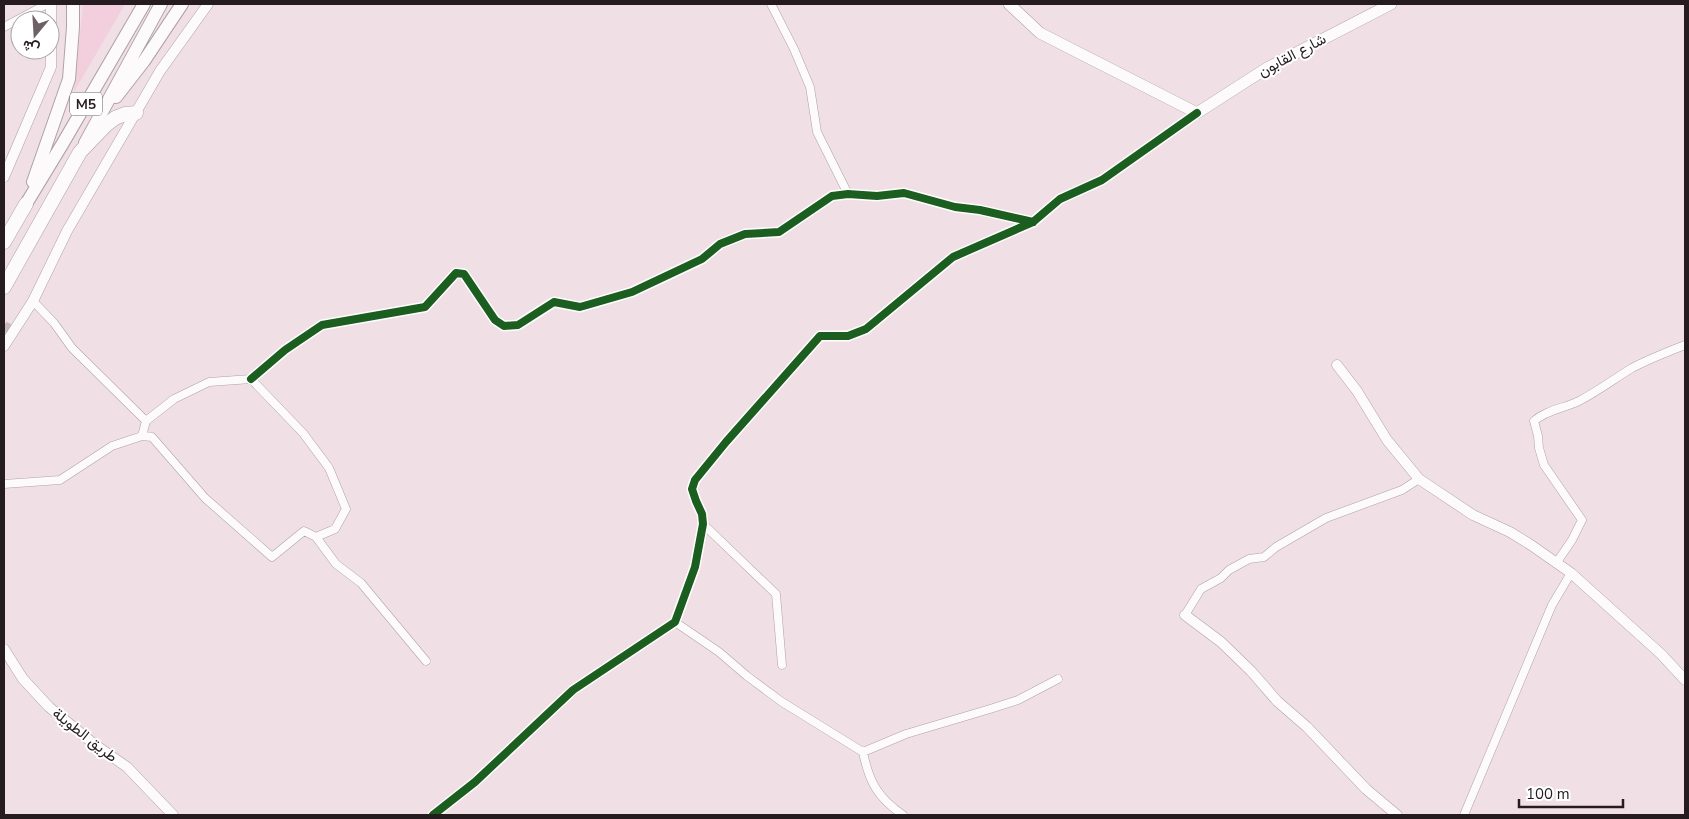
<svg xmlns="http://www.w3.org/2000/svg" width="1689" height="819" viewBox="0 0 1689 819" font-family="'Nunito Sans',Vazirmatn,sans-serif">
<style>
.green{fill:#f3cedd}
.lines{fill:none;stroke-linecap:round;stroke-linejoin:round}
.tertiary-tunnel{stroke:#c8b9be;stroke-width:10;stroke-dasharray:10 5;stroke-linecap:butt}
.minor-casing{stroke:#aea2a7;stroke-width:9}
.tertiary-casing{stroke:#aea2a7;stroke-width:11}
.secondary-casing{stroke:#aea2a7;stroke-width:12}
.trunk-casing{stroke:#aea2a7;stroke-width:14}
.motorway-casing{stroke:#aea2a7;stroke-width:15}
.minor{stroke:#fdfafb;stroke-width:8}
.tertiary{stroke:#fdfafb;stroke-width:10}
.secondary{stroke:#fdfafb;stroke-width:11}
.trunk{stroke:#fdfafb;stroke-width:12}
.motorway{stroke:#fdfafb;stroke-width:14}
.cycleway-casing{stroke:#fff;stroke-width:11}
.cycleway{stroke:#1b5e20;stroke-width:8}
.labels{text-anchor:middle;stroke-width:4;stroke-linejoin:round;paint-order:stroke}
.shield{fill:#fff;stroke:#676063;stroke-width:1}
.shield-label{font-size:14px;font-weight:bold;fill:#261c20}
.street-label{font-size:15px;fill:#261c20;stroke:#fff}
</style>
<rect width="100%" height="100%" fill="#f0e0e6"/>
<path class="green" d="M83,4h42l-51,88z"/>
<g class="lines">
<path class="tertiary-tunnel" d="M4,326l9,5"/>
<g class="minor-casing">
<path id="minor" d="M771,4l23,45 16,38 7,45 31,62
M4,27l43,-23
M33,301l21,22 18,25 74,73
M251,379l34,-29 37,-25 103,-18 31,-34 8,1 31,46 9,6 14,-1 36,-23 26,5 52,-15 70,-33 18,-15 25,-10 34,-2 53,-36 16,-2 29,2 27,-3 51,14 25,3 53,12
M142,436l10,1 53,61 67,59 32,-26 12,6 20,27 25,19 65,78
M4,484l56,-4 52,-34 30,-10 4,-15 28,-22 35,-17 42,-3 52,54 26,35 17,41 -11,20 -19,8
M703,524l73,70 6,71
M1557,562l15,-22 10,-20 -38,-55 -5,-17 -1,-12 -4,-15c12,-11 31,-13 45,-20 19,-10 35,-22 53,-33 17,-9 35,-16 53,-23
M1185,615l16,-26 20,-11 8,-8 20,-11 15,-2 12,-10 50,-29 76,-28 17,-11
M675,622l44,30 28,24 35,26 81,50c6,30 15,46 40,63
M863,752l43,-18 84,-25 28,-9 40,-21
M433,815l42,-33 98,-92 102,-68 20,-55 8,-43 -1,-10 -6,-13 -4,-12 3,-9 31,-38 94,-106h28l18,-7 87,-72 80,-35 27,-23 42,-19 95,-67
M1464,815l88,-210 19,-32"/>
</g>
<g class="tertiary-casing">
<path id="tertiary" d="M4,177l47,-110v-63
M4,346l29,-45 34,-70 93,-160 48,-67
M1337,365l20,26 30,49 32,39 54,36 37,17 21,13 40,28 90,81 24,26
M1185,615l36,27 30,29 26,30 30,26 59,62 31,26
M4,649l19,30 26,28 45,37 33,23 46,48"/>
</g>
<g class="secondary-casing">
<path id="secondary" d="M1009,4l31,29 157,80 70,-45 124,-64"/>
</g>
<g class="trunk-casing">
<path id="trunk" d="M116,97l28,-36 38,-57
M85,143l76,-139
M33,182l36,-103 4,-52v-23
M26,204l37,-61 81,-139"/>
</g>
<g class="motorway-casing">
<path id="motorway" d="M4,242l22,-38
M4,287l76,-135 26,-27 9,-7 10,-4 11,-1"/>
</g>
<use href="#minor" class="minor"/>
<use href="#tertiary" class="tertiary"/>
<use href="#secondary" class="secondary"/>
<use href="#trunk" class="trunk"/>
<use href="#motorway" class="motorway"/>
<g class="cycleway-casing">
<path id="cycleway" d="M251,379l34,-29 37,-25 103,-18 31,-34 8,1 31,46 9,6 14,-1 36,-23 26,5 52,-15 70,-33 18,-15 25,-10 34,-2 53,-36 16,-2 29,2 27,-3 51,14 25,3 53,12
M433,815l42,-33 98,-92 102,-68 20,-55 8,-43 -1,-10 -6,-13 -4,-12 3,-9 31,-38 94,-106h28l18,-7 87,-72 80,-35 27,-23 42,-19 95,-67"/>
</g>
<use href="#cycleway" class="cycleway"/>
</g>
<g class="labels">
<rect class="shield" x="70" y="92.5" width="32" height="23" rx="4"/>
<g class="shield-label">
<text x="86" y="109">M5</text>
</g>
<g class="street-label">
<text transform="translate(1292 55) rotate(-28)" y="5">شارع القابون</text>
<text transform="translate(85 735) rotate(38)" y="5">طريق الطويلة</text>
</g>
</g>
<rect width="1689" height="819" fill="none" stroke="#261c20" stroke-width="10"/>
<g transform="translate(35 35) rotate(198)"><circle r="24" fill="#ffffff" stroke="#a8a4a6"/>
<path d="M0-4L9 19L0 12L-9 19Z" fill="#6d6165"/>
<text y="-8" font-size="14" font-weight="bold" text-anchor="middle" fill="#261c20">ش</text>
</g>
<path d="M1519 799v8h104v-8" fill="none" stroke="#261c20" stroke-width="2.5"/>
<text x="1526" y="799" font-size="15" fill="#261c20" stroke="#ffffff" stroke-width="4" paint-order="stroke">100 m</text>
</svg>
